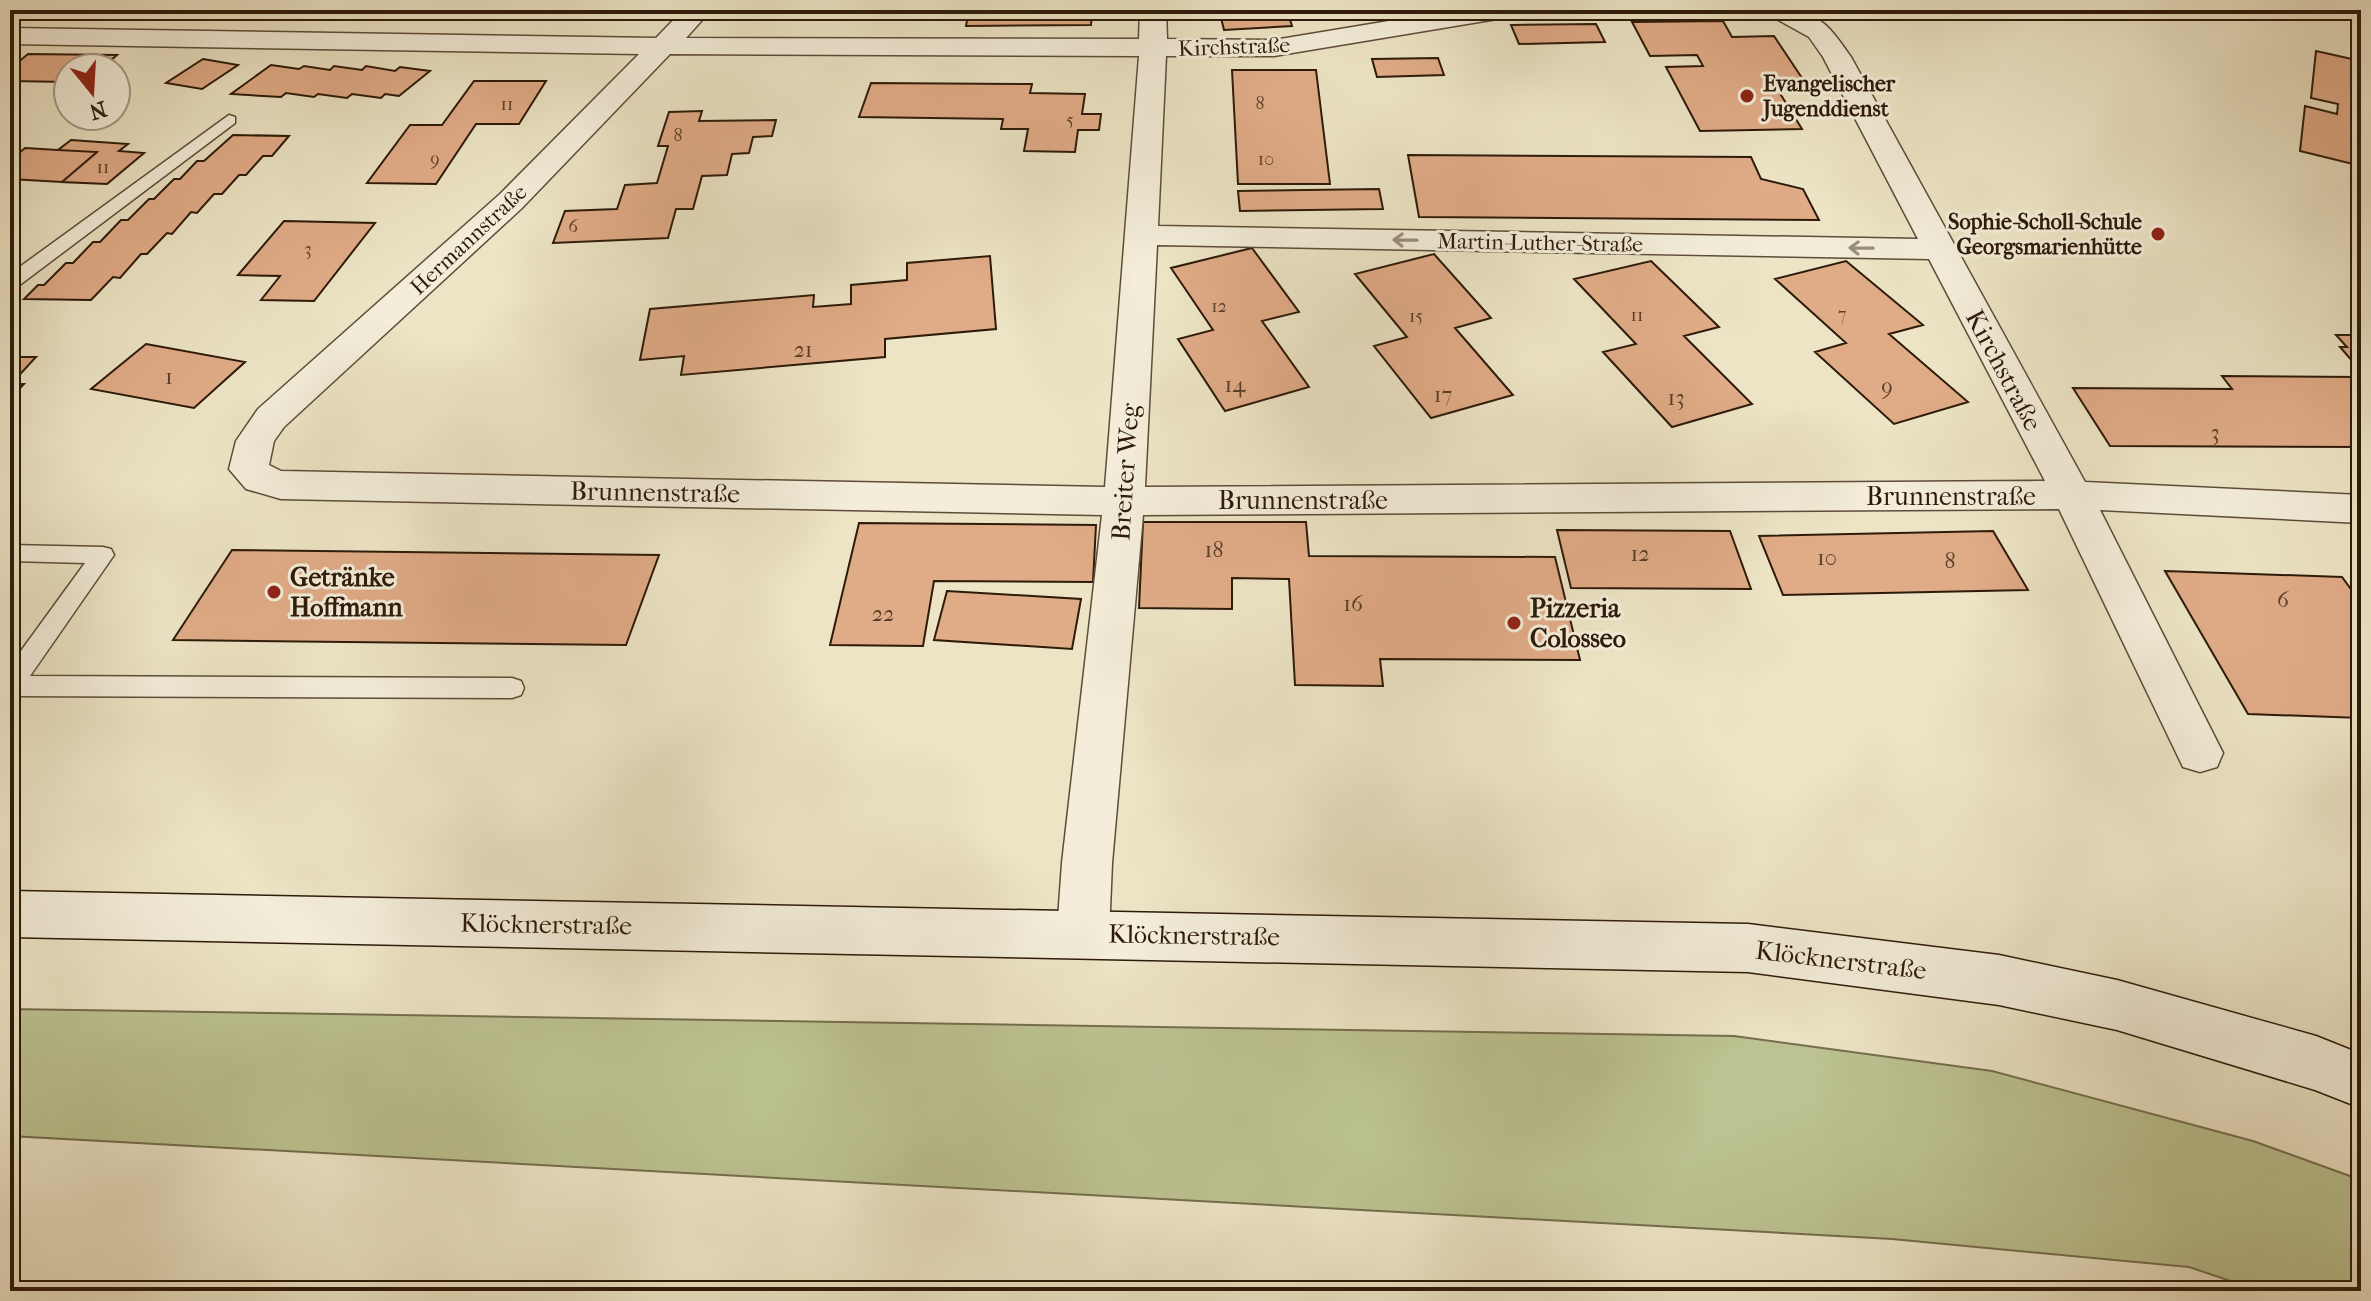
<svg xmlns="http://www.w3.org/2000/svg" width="2371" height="1301" viewBox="0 0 2371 1301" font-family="'IM FELL French Canon',serif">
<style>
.green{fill:#bcc291;stroke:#746e4d;stroke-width:2}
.building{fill:#e0ab87;stroke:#2d1a09;stroke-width:2}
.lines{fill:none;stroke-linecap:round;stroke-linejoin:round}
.service-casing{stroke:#5d4c38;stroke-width:3}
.minor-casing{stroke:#5d4c38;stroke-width:3}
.secondary-casing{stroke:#2d1a09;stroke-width:3}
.service{fill:#f3edd9;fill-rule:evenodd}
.minor{fill:#f3edd9;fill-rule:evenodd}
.secondary{fill:#f3edd9;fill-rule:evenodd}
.oneway{stroke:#9a8e7b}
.poi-dot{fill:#8f2418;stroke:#f3edd9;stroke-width:3}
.labels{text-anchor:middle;stroke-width:6;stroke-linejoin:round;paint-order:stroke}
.far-number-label{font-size:18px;fill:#5a3e28}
.far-street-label{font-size:22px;fill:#2d1a09;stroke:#f3edd9}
.far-poi-label{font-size:22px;font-weight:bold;fill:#2d1a09;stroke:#f3edd9;text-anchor:start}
.number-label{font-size:22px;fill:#5a3e28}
.street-label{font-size:26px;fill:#2d1a09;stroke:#f3edd9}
.poi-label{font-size:26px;font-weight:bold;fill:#2d1a09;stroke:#f3edd9;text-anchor:start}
</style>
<rect width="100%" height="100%" fill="#ece4c5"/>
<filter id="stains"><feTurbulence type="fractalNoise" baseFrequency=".0025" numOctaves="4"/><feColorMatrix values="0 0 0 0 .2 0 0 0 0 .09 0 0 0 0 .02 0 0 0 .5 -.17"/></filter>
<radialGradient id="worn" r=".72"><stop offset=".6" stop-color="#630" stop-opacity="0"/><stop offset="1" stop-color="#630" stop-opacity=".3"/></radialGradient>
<path class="green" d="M10,1009l1724,27 258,35 261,70 108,39v111h-101l-71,-24 -297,-28 -1882,-103z"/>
<path class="building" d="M76,10h57l-4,3h-56z
M170,10h56l-5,5h-56z
M347,10h57l-7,8h-58z
M440,10h60l-10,10 -58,-3z
M969,10h123l-1,15 -125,1z
M1219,10h68l5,16 -68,4z
M1723,21l9,16 42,-1 30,45 -31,1 29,47 -102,2 -34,-64 37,-1 -6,-11 -47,1 -18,-34z
M1596,24l9,18 -86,2 -8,-19z
M2316,51l45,10v105l-61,-15 5,-45 32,8 1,-10 -27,-6z
M28,54l89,1 -15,13h-34v14l-58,-1v-12z
M1438,58l6,17 -67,2 -5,-18z
M203,59l35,6 -36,24 -36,-6z
M271,65l28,4 5,-3 26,4 4,-4 28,4 4,-4 29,5 5,-4 30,4 -31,25 -14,-2 -4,4 -29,-4 -5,4 -29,-4 -4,3 -28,-4 -5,4 -50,-3z
M1232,70h84l14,114h-92z
M474,81h72l-27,43h-43l-40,60 -69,-1 43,-58h32z
M871,83l161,1 -2,9 55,1 -3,20h19l-2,16h-21l-3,22 -51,-1 4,-22h-27l2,-10 -144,-2z
M702,111l-3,10 77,-1 -4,16 -19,1 -4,16 -17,1 -5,21 -25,1 -9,33h-17l-8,29 -115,5 12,-32 52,-2 8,-24 32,-2 11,-37h-10l11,-34z
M233,135l56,1 -17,20h-9l-17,19h-7l-17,19h-8l-17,19 -6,-1 -19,22 -5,-1 -20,21h-6l-21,24 -7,-1 -22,23 -67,-1 14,-14h6l22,-22h7l20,-21h7l21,-22h7l21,-21h5l20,-20h6l17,-18h7z
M71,140l57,4 -9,7 25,2 -37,31 -45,-2 35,-30 -39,-2z
M25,148l33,2 39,2 -35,30 -52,-3v-18z
M1408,155l343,2 10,22 42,10 16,31 -400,-3z
M1379,189l4,20 -143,2 -2,-20z
M284,221l91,2 -61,78 -53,-1 19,-24 -42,-1z
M1252,248l47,64 -37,9 47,66 -84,24 -47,-72 35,-9 -42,-62z
M1434,254l57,64 -36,10 58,67 -82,23 -57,-72 33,-9 -52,-63z
M990,256l6,73 -111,10v18l-204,18 3,-19 -44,4 10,-51 164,-14 -1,12 38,-3v-19l56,-5v-17z
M1651,261l68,66 -35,9 68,68 -80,23 -69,-75 33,-8 -62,-65z
M1846,261l77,64 -34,9 79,68 -74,22 -79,-72 31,-9 -71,-64z
M2336,335h25v36l-21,-24h7z
M146,344l99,18 -51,46 -103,-19z
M10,357h26l-25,27h13l-14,15z
M2222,376l139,1v57h-5l5,13 -251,-1 -37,-58 159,1z
M1143,522h163l3,34 246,1 25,103 -200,-1 3,27 -88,-1 -6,-106 -57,-1v31l-93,-1z
M859,523l237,2 -3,57 -159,-1 -11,65 -93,-1z
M1557,530l173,1 21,58 -180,-1z
M1993,531l35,59 -245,5 -24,-59z
M232,550l427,5 -33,90 -453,-5z
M2165,571l177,6 19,26v115l-113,-4z
M947,591l134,8 -9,50 -138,-9z"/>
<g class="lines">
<g class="service-casing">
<path id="service" d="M229,115l6,2v6l-218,164 -7,2v-15z
M10,545l93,2 8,2 3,6 -84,121 482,2 9,3 3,7 -3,7 -9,3 -502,-2v-30l75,-103 -75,-2z"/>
</g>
<g class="minor-casing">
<path id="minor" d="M683,10h28l-25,28 453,1 1,-29h26l1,29 107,1 181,-30h61l-4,6 -9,2 -229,38h-108l-8,170 760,13 -95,-182 -14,-20 -38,-21 -4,-6c49,0 57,8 84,47l234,425 276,13v28l-261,-13 123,243 -6,14 -17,5 -17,-5 -124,-258 -916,6 -31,348 -3,70 -8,17 -18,7 -18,-7 -8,-17 5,-70 40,-348 -821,-16 -35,-10 -17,-20 7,-28 22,-32 242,-215 139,-140 -629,-10v-16l646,10zM670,54l469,2 -34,431 -824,-16 -12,-6 5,-24 10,-14 238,-219zM1157,245l772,14 116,222 -900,6z
M1998,10c-6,9 -13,9 -23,7l-4,-6z"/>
</g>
<g class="secondary-casing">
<path id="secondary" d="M10,891l1738,33 251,31 118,25 199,56 45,18v54l-46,-18 -198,-60 -118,-25 -251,-33 -1738,-35z"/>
</g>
<use href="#service" class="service"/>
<use href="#minor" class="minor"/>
<use href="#secondary" class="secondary"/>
</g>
<defs><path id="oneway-shaft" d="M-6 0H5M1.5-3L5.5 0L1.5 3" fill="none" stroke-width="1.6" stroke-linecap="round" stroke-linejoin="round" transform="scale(2)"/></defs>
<g class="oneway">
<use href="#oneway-shaft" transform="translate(1405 240) rotate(-179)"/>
<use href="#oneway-shaft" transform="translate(1861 248) rotate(-179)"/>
</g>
<g class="poi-dot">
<circle cx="1747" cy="96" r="8"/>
<circle cx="2158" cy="234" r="8"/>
<circle cx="274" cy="592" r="8"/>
<circle cx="1514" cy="623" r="8"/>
</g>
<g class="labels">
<g class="far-number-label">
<text x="1260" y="109">8</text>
<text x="507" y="110">11</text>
<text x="1070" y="126">5</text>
<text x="678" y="141">8</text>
<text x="435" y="165">9</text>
<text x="1266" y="165">10</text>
<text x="103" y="173">11</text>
<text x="573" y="232">6</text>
<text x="308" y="255">3</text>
<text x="1219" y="312">12</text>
<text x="1842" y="320">7</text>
<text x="1637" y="321">11</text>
<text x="1416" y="322">15</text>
</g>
<g class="far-street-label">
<text transform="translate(1234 46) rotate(-2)" y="8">Kirchstraße</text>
<text transform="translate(468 239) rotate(-43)" y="8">Hermannstraße</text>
<text transform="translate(1540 242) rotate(1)" y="8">Martin-Luther-Straße</text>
</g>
<g class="far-poi-label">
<text x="1763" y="91">Evangelischer<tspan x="1763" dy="25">Jugenddienst</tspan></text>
<text x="2142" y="229" text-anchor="end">Sophie-Scholl-Schule<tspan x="2142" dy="25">Georgsmarienhütte</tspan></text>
</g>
<g class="number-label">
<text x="803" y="357">21</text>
<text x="169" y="384">1</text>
<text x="1235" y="392">14</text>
<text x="1887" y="394">9</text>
<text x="1443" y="402">17</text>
<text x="1676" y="405">13</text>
<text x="2215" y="440">3</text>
<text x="1214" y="557">18</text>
<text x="1640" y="561">12</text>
<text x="1827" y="565">10</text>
<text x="1950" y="568">8</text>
<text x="2283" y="607">6</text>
<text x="1353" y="611">16</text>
<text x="883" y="621">22</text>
</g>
<g class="street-label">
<text transform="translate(2004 370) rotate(62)" y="9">Kirchstraße</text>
<text transform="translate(1125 472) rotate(-86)" y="9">Breiter Weg</text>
<text transform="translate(655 492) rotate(1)" y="9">Brunnenstraße</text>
<text x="1951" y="505">Brunnenstraße</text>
<text x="1303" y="509">Brunnenstraße</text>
<text transform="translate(546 924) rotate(1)" y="9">Klöcknerstraße</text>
<text transform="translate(1194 935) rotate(1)" y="9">Klöcknerstraße</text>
<text transform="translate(1841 960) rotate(7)" y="9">Klöcknerstraße</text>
</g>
<g class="poi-label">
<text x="290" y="586">Getränke<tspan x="290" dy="30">Hoffmann</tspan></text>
<text x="1530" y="617">Pizzeria<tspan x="1530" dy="30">Colosseo</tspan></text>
</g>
</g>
<rect width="2371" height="1301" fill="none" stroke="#ece4c5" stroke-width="40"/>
<rect x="12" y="12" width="2347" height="1277" fill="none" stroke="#2d1a09" stroke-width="4"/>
<rect x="20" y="20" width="2331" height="1261" fill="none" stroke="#2d1a09" stroke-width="2"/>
<g transform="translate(92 92) rotate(162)"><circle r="38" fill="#f3edd9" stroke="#a49986" stroke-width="2"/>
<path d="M0-6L14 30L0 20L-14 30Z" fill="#8f2418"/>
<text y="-12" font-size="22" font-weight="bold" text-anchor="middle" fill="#2d1a09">N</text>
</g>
<rect width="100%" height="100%" filter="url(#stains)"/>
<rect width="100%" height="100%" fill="url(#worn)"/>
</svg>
